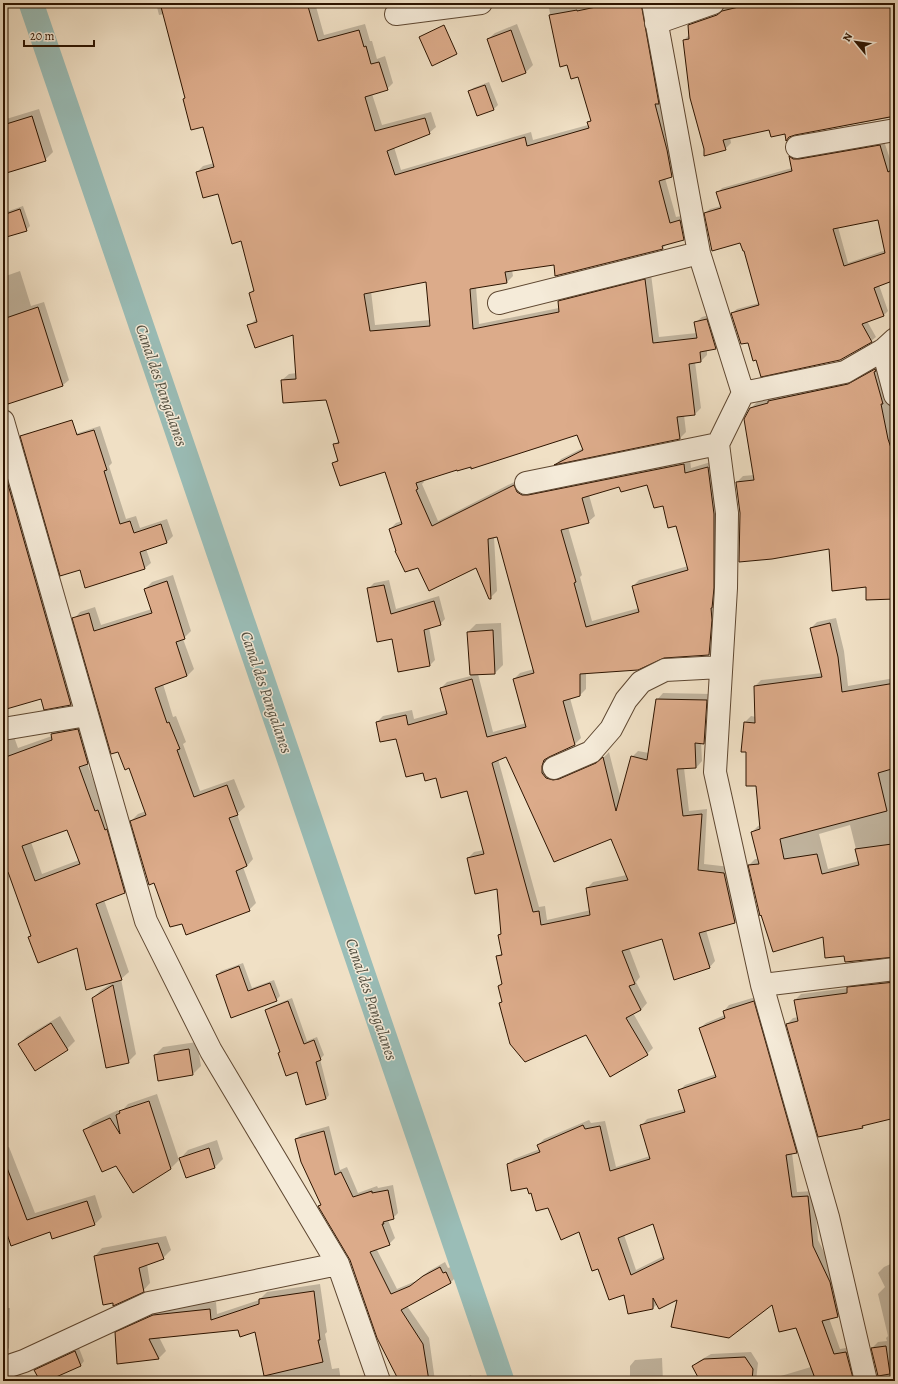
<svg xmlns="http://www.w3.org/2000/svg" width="898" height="1384" viewBox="0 0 898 1384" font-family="Alegreya,serif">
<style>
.shadow{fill:#0003;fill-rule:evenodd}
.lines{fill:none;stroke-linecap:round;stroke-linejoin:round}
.canal{stroke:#9abdb7;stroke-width:25}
.building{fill:#dcab8a;stroke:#2d1400;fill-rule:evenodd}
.minor-casing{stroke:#5e4731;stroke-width:24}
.minor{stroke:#f5ebd9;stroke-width:22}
.labels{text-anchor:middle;stroke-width:3;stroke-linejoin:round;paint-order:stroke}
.water-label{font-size:16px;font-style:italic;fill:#534f40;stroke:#f5ebd9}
</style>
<rect width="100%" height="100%" fill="#f0e0c5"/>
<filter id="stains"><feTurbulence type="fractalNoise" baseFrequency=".005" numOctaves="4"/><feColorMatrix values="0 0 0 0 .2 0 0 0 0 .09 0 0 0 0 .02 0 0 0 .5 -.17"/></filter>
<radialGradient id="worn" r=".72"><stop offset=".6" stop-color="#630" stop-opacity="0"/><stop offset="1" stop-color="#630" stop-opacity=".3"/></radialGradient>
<path class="shadow" d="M156,3h159l9,32 41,-11 5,17h2l5,18 8,-3 8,27 -6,6 -15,5 10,31 49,-13 5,15 -7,6 -35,14 7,23 130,-38 2,8 55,-15v-2l4,-4 -13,-43 -11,-12 -8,2 -12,-63h36l1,2 10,-2h52l31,167 -6,6 -7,2 11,39 10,-2 4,18 -7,6 -16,5 -4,4 -151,22 1,6 -6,6 -31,5 3,37 80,-16v-6l6,-7 86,-21 8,63 38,-4 -2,-10 7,-6 11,-3 9,28 -6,6 -9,2v5l-6,6 -6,1 6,46 -6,6 -11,1 2,17 -6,6 -123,25 4,-4 22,-11 -5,-14 -120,35 -35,11 1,2 -2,2 16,37 82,-42 170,-21 1,10 23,-7 6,46 -5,141 -6,6 -45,3 -78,15v17l-6,6 -10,3 11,40 -6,6 -26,11 -2,4 1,7 18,8 37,-16 6,-6 12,47 11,-42 6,-6 11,2 8,-53 6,-7 49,1 -2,42 -6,7 -3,-1 1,19 -6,7h-12l5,43 18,-2 -3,55 26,3 11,49 -6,6 -29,8 9,31 -6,7 -46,-30 -34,10 11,29 -4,5 11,21 -6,7 -8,3 20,35 -6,6 -147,-51 3,-2 -4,-15 4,-4 -6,-25 6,-5 -4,-17 3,-3 -4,-44 -30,-30 6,-6 10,-2 -17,-60 -44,-19 -26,-33 -20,-16 6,-6 29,-6 2,9 33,-9 -6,-22 6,-6 24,-6 -3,-44 8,-8 25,-1 2,42 -8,8 -17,1 15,58 33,-9 -12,-44 6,-6 14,-4 -36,-133 -4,1 3,54 -7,7 -14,-32 -58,1 -28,-38 6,-6 6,-2 -16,-50 -53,-8 6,-5 -4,-13 4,-5 -13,-41 -44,-19 7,-6 8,-1 -3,-40 -45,-7 8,-8 -7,-25 5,-5 -13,-48 -23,-48 -22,-20 6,-6 11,-3 -11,-37 -19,-27 2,-2 -22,-83 -5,1zM427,281l3,39 -55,5 -4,-34zM648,484l15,20 13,21 12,41 -49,14 -6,6 6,22 -47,13 -12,-44 2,-2 -14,-48 20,-5 7,-6 -6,-21 31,-9zM507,756l104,82 16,37 -34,7 -6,6 4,22 -44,10 -2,-14 -6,1 -41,-148z
M726,3h169v114l-100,17 -25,-5 -40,8 1,6 -6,6h-20l-21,-109 6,-6 -1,-8 6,-7 29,-10z
M517,24l16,41 -7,7 -23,8 -15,-41 7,-6z
M489,82l9,23 -4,4 -16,6 -8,-23 3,-4z
M39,109l14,43 -8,8 -42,7v-47z
M884,141l9,27 2,-1v57l-16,-5 -41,8 10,36 38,-13 -7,35 9,26 -5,5 -16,5 9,16 -5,4 -114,18 -25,-46 5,-4 22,-6 -14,-53 -4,-8 -36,-29 5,-4 11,-3 -4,-13 5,-5 70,-20 -2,-11 5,-4z
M23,206l7,20 -4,4 -23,7v-24z
M20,271l11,35 13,-4 25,78 -6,5 -60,2v-110z
M881,364l14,36v208l-2,-10 -26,-12 -38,-38 -89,-35 -3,-31 6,-6 11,-1 -3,-67 6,-6z
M100,426l12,37 -3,3 17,53 10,-3 4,12 27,-9 6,17 -6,6 -21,7 5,14 -6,5 -59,19 -6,-18 -48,-121z
M14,475l64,222 -7,7 -26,4 -3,-10 -39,11v2v-233z
M173,575l18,56 -8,8 11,30 -7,7 -24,8 10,33 3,-1 10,26 -3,2 17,47 34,-12 11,28 -8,7 16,45 -6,7 -4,1 13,36 -7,7 -118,-89 7,-7 8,-3 -72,-192 6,-7 15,-5 6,18 51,-16 -7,-20 7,-7z
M389,580l7,29 43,-13 6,23 -5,5 -11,3 6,33 -5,5 -37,-27 -25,-49 6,-6z
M836,618l8,33 4,35 47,-8v278l-50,-1 -96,-90 6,-6h4l-7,-27 6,-6 3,-1 -4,-40 -10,-34 -2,-29 6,-6 5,1 -1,-31 6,-6 61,-7 -11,-45 6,-6zM850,825l9,36 -31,8 -9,-35z
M85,722l10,33 -8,8 45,122 -7,7 -21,8 25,72 -8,7 15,75 -8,8 -35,-64 8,-8 14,-9 -38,-34 -48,-9 2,-3 -23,-64 -5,2v-142l10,3 5,14 34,-12v-2l7,-7zM68,828l11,32 -37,14 -11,-32z
M243,963l9,25 22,-8 6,16 -4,4 -44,16 -15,-41 4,-4z
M895,977v140l-29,7 -3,3 -44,9 -32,-112 6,-6 6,-1 -4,-17 6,-6 47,-6 6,-6z
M759,996l43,150 -6,6 -4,1 5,39 17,-1 4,49 18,36 7,34 -5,6 -9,2 11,31 12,-2 6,26 -6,6 -7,1 1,1h-82l47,-14 -15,-41 -24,-22 -94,-6 -21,6 -4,4 -28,-14 -27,-26 -18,-37 -32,-24 -17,-15 -23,-27 6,-6 26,-10 -2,-4 6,-6 45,-19 2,3 14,-2 11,46 34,-11 -8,-31 5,-6 38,-10 -6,-18 6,-6 31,-11 -16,-46 6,-5 19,-8 -1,-4 5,-6zM654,1223l10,33 -28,14 -12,-35z
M292,998l15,43 10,-4 7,18 -4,4 9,36 -3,4 -45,-48 -15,-41 4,-3z
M60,1016l15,25 -8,8 -48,-5 8,-8z
M197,1042l4,24 -8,8 -34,6 -4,-25 8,-8z
M157,1094l22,66 9,-10 29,-10 6,19 -8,8 -28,10 -7,-18 -9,9 -38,24 -17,-27 -31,-35 8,-8 25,-12 2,3 8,-9z
M329,1126l11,44 7,-3 11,26 19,-7 1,2 15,-3 5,28 -5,5 -5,2 7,18 -6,6 -13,4 21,41 19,-8 13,-10 16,-9 3,6 3,-1 5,10 -5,5 -44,24 22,32 6,43h-42l5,-5 -47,-117 -32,-53 2,-2 -25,-65 5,-5z
M9,1147l26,66 60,-18 7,22 -8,8 -44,6h-47v-81z
M895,1206v27l-5,-22z
M166,1236l5,14 -8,8 -16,6 3,19 -7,8 -48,-35 7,-8z
M895,1262v111l-17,2 -6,-27 6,-6 9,-1 -1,-3 2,-2 -10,-42 7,-7 -7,-14 6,-6z
M320,1284l7,48 -2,2 7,35 7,-1 2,13 13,-5 2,5h-89l-12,-50 -17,-2 -79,8 7,14 -7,7 -41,4 -2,-29 7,-7 38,-18 55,-6 1,12 42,-14 8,-8z
M3,1295l3,13h4l-1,40 -5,5z
M79,1348l5,13 -3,4 -36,16h-4l-6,-11 4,-4z
M751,1352l7,11 -2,18h-54l-9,-15 6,-5 12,-7z
M662,1358l1,23h-33v-15l5,-6z
M471,1375l2,6h-17z"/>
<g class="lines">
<path class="canal" d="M31,3l471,1378"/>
</g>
<path class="building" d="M160,3h147l11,38 41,-11 5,17 2,-1 5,18 8,-2 9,28 -23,7 10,34 50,-13 5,16 -43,17 8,24 130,-38 2,9 62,-18 -2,-6 4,-1 -13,-44 -7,2 -4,-14 -7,2 -11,-52 28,-5v1l38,-8h26l18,101h-4l12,46 5,27 -13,4 11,42 10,-3 4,20 -22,6 1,3 -108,27 -1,-11 -49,7 2,11 -37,6 3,40 86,-17 -1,-11 87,-22 8,64 44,-5 -3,-16 13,-3 9,30 -16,3 1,10 -12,2 6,51 -18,2 3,22 -126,26 29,-15 -6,-15 -106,34v-2l-14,4v-1l-41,13 2,6 -2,1 16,36 82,-41 3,7 5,3h6l156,-31 1,9 23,-6 6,47v74l-2,20h-1l1,12 -3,35 -45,3 -26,12 -58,4v22l-17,5 12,44 -26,12 -5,3 -2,6v7l4,5 7,2 6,-1 37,-16 7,-6 13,54 15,-55 16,4 9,-61 51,1 -3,44 -9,-1 1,25 -19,1 6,47 19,-2 -4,56 26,3 11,50 -36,10 11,35 -36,12 -12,-41 -40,12 13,33 -6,2 12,24 -15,8 22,37 -38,22 -24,-42 -61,27 -15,-18 -11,-41 3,-1 -4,-16 4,-2 -6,-28 6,-1 -4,-20 3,-1 -4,-45 -22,5 -8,-36 17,-4 -17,-63 -26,7 -5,-20 -11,3 -2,-8 -17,4 -10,-38 -16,3 -4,-20 30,-7 2,10 39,-11 -7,-26 32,-9 15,58 39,-10 -13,-48 21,-6 -37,-136 -9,2 3,60h-2l-13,-31 -47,23 -11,-23 -13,4 -10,-21h1l-7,-22 13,-5 -17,-52 -45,14 -8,-23 6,-2 -5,-17 6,-1 -13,-43 -43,3 -2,-23 15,-1 -3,-44 -38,13 -8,-23 10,-3 -8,-29 5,-2 -13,-50 -9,3 -14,-50 -15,4 -7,-26 18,-5 -11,-40 -12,3 -8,-31 2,-1zM426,282l4,44 -60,5 -6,-37zM647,485l7,23 9,-2 5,22 8,-2 12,44 -56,16 7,26 -53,15 -12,-44 2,-1 -15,-52 28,-7 -7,-25 37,-11 2,5zM506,757l48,105 57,-23 17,41 -42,8 4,27 -49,10 -2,-14 -6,1 -41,-149z
M755,3h140v113l-100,19 -6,2 -3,4 -1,-7 -14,3 -2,-7 -46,10 3,10 -22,6v-7l-14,-51 -7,-58 6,-1 -1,-14 29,-10 5,-4z
M444,25l13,29 -25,12 -13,-29z
M511,30l15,43 -24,9 -15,-43z
M485,85l9,25 -17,6 -9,-25z
M32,116l14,45 -43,13v-49z
M880,145l8,27 7,-4v112l-21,8 10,28 -22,8 10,18 -32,18 -79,17 -5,-17 -3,1 -5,-18 -7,1 -10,-31 28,-8 -15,-54h-1l-3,-8 -28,8 -8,-38 17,-5 -5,-16 76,-21 -3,-15 4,3h6zM878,220l7,33 -41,13 -11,-37z
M20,209l7,22 -24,7v-23z
M38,307l25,79 -55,18 -5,-14v-71z
M875,369l1,2 -2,1 9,32h-2l7,35 7,21v139l-29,1v-13l-34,4 -3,-42 -57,10 -33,3 1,-49 -4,-31 18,-2 -10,-61 6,-11 18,-5v-2l80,-17z
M72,420l5,15 17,-5 13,40 -3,1 16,53 10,-3 4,12 27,-9 6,19 -27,9 5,17 -60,19 -5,-18 -20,6 -40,-140z
M7,481l64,224 -27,5 -3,-11 -38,11v-228z
M167,581l18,58 -9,3 11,34 -32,12 12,35 2,-1 11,27 -3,1 17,47 33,-12 11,30 -9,3 18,48 -11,5 14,40 -64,24 -4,-11 -12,3 -16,-44 -5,2 -19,-64 16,-6 -17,-47 -4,2 -7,-18 -7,2 -39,-136 17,-5 5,18 58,-18 -8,-24z
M384,585l7,29 43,-13 7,24 -17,5 6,36 -32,6 -6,-33 -15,3 -10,-54z
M830,623l8,34 4,35 53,-9v85l-17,5 9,38 -107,28 4,20 33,-5 5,20 37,-9 -4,-16 37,-5 3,24v89l-50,5 -1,-6 -19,2 -2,-21 -50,15 -12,-37 -1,1 -12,-51 11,-1 -8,-32 9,-3 -4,-43h-10v-34h-5l3,-30 11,1 -1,-37 68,-9 -12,-49z
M493,630l2,44 -25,1 -3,-43z
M78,729l10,35 -9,3 16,44 3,-1 7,20 2,-1 18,64 -29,11 26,76 -36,10 -9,-42 -39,15 -10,-26 3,-1 -23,-64 -5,2v-116l49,-18 -1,-6zM67,830l13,34 -45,17 -13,-35z
M239,966l9,25 22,-8 7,18 -46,17 -15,-43z
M895,982v136l-33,8 1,2 -45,9 -32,-113 12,-3 -4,-21 53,-7v-6z
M113,985l16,78 -23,5 -14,-70z
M288,1001l16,43 10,-4 7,20 -5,2 10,37 -20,6 -9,-33 -11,4 -8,-23 2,-1 -15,-42z
M754,1001l43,152 -11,2 6,42 16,-1 5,50 17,36 8,35 -16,4 12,33 12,-2 7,26 -16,3h-21l-20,-53 -17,4 -7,-27 -43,33 -58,-11 6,-27 -18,9 -6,-11v11l-25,5 -4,-19 -15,5 -11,-31 -6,2 -13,-39 -18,8 -13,-32 -12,3 -5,-18 -2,1 -2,-6 -16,3 -4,-27 33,-12 -3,-7 46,-20 2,4 15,-3 10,45 40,-12 -10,-34 45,-13 -7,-22 38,-13 -17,-49 26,-10 -2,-7zM653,1224l11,35 -33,16 -13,-37z
M51,1023l17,27 -33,21 -17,-27z
M189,1049l4,26 -35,6 -4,-26z
M149,1101l22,68 -38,24 -17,-27 -14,6 -19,-42 27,-12 10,16 -4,-19 4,-2 -1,-2z
M324,1131l11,44 6,-3 12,25 19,-6v2l16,-3 6,29 -11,3 1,2h-2l8,21 -20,7 21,42 19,-8 13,-10 17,-9 3,6 3,-1 5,11 -50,27 22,34 6,37h-30l-22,-43 -27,-78 -32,-54 3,-1 -20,-43 -6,-23z
M209,1148l6,20 -29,10 -7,-20z
M3,1160h1l23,60 60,-19 8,24 -43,14 -2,-7 -39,14 -8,-24z
M158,1243l6,16 -25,9 5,24 -31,14v-3l-10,2 -9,-49z
M314,1291l6,49h-2l5,22 -59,14 -9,-44 -15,5 -2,-7 -89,9 10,20 -42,5 -2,-32 38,-17 57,-6 1,11 48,-16v-5z
M886,1346l4,28 -12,2 -7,-28z
M75,1351l6,15 -34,15h-7l-6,-11z
M745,1357l8,12 -1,12h-52l-8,-15 12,-7z"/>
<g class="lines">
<g class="minor-casing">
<path id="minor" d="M653,3l46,250 44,140 -25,51 9,69 -1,75 -11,184 47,213 66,232 38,164
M396,14l85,-11
M656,23l57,-20
M797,147l98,-17
M499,303l200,-50
M883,350l12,45
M743,393l102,-21 38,-22 12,-11
M3,421l143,500 65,130 127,213 41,117
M526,483l192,-39
M3,729l84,-14
M554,768l37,-16 20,-23 15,-29 15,-18 24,-12 56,-3
M762,985l133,-16
M3,1368l21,-7 125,-58 189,-39"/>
</g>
<use href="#minor" class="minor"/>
</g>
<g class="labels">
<g class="water-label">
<text transform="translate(162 385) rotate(71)" y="6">Canal des Pangalanes</text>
<text transform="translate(267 692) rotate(71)" y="6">Canal des Pangalanes</text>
<text transform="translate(372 999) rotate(71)" y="6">Canal des Pangalanes</text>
</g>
</g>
<rect width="898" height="1384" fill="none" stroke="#f0e0c5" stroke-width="16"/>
<rect x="4" y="4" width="890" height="1376" fill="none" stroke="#2d1400" stroke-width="2"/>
<rect x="8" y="8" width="882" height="1368" fill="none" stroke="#2d1400"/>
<g transform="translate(856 42) rotate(299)" stroke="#f5ebd9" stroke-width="3" paint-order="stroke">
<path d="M0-3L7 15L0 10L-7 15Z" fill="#2d1400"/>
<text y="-6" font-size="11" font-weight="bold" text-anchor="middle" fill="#2d1400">N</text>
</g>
<path d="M24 40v6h70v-6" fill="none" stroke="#2d1400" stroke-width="2"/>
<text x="30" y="40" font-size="12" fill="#2d1400" stroke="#f5ebd9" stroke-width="3" paint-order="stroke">20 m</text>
<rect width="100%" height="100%" filter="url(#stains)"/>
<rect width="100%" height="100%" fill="url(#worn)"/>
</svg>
